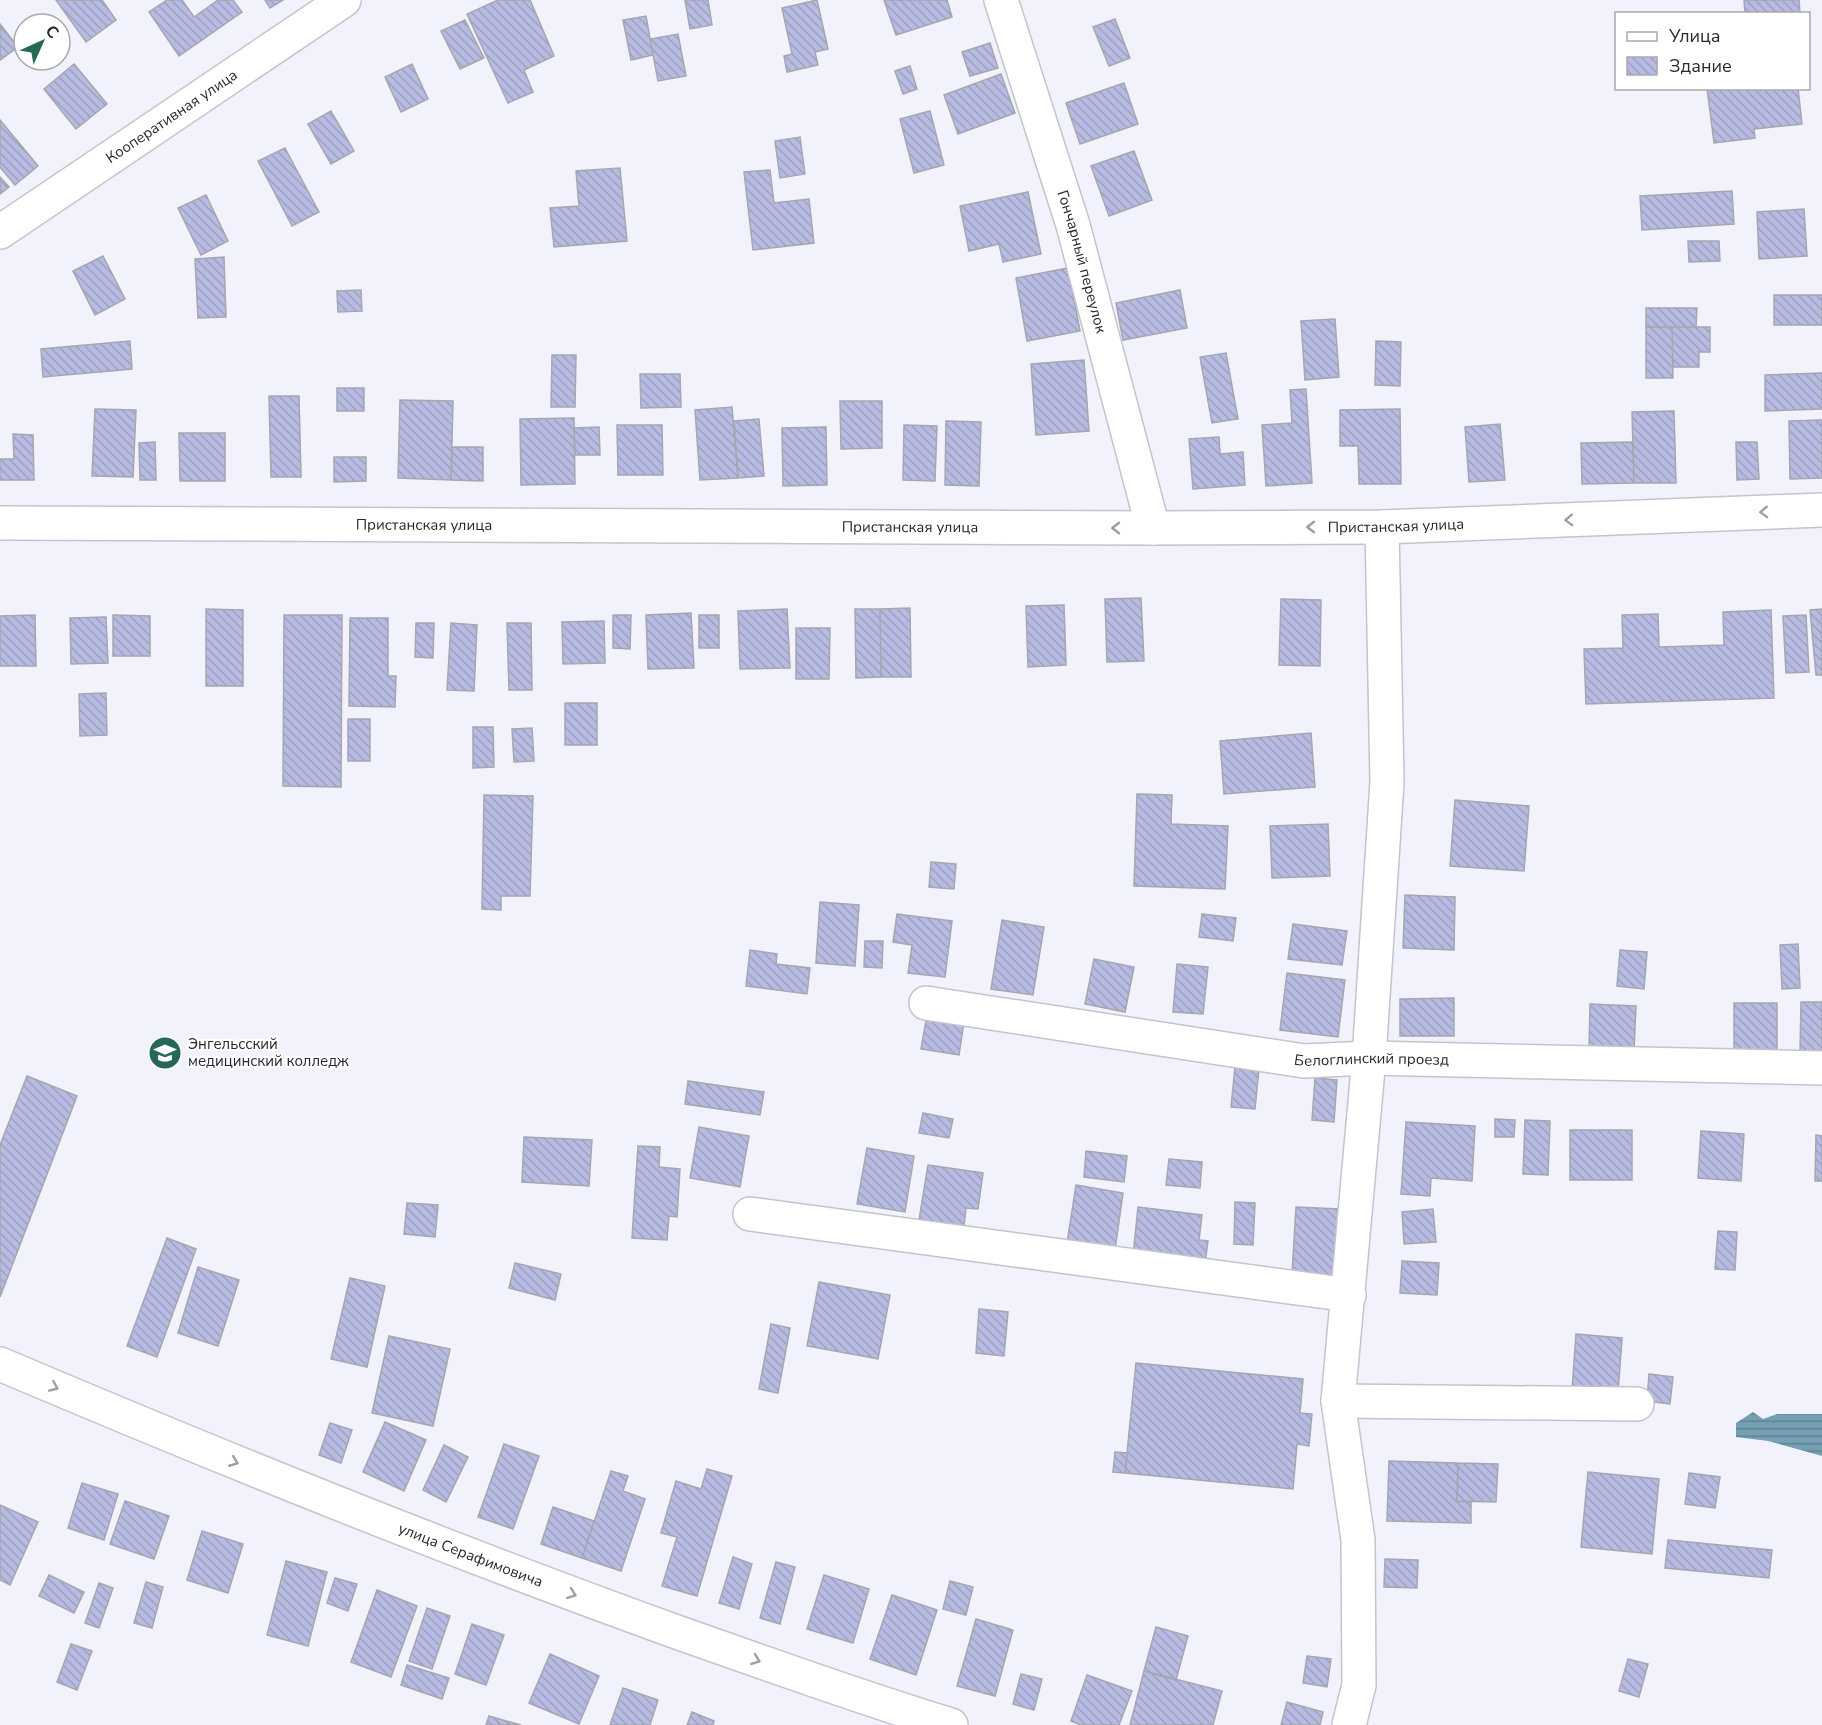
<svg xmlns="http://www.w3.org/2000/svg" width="1822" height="1725" viewBox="0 0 1822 1725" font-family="'Nunito Sans',sans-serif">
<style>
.water{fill:url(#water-rules)}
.building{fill:url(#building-back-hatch);stroke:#a5a6af;stroke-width:1.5}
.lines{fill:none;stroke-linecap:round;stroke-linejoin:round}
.minor-casing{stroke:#c3c4cd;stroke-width:36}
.tertiary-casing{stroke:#c3c4cd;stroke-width:36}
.minor{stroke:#fff;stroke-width:33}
.tertiary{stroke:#fff;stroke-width:33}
.oneway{stroke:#9e9ea0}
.labels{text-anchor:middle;stroke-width:4.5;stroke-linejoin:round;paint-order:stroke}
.street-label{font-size:15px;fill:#28282c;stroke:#fff}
.poi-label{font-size:15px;fill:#28282c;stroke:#fff;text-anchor:start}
</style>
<defs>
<pattern id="water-rules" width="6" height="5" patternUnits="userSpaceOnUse" patternTransform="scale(1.5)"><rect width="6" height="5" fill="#75a0b3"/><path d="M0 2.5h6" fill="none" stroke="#608292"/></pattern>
<pattern id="building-back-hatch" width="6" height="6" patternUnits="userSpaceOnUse" patternTransform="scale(1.5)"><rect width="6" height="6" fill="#b7bbe1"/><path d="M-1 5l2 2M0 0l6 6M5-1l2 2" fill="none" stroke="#9da1c1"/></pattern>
</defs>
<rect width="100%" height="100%" fill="#f1f2fc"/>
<path class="water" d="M1753,1412l10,7 14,-5h45v42l-54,-15 -32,-4v-14z"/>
<path class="building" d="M56,0h46l14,20 -30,22z
M167,0h15l12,17 24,-17h15l9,12 -63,44 -30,-44z
M265,0h18l-13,8z
M498,0h32l24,56 -30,14 9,22 -25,11 -41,-89z
M685,0h23l4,25 -22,4z
M817,0l11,49 -13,3 3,13 -31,7 -3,-16 8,-2 -10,-46z
M884,0h63l5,17 -56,18z
M1744,0h55l1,14h-55z
M646,16l7,39 -22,5 -8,-40z
M1115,19l15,39 -21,8 -16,-39z
M465,20l19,38 -24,11 -19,-38z
M0,24l18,23 -18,13z
M678,34l8,42 -28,5 -8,-42z
M990,43l8,25 -28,8 -8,-24z
M74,64l33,40 -31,25 -32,-40z
M412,64l16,35 -27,13 -16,-35z
M910,66l7,23 -14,5 -8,-23z
M1001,74l14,39 -57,21 -14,-39z
M1124,83l14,41 -58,20 -14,-41z
M1707,88h91l4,36 -48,5 1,9 -41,5z
M331,111l23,40 -23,13 -23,-40z
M930,111l14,54 -30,8 -14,-54z
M0,120l38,46 -23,19 -15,-18z
M800,137l5,37 -25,4 -5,-37z
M285,148l34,64 -27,14 -34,-65z
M1134,151l18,49 -43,16 -18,-50z
M620,168l7,73 -73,6 -4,-39 29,-2 -3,-35z
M770,170l4,33 35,-4 5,44 -61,7 -9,-78z
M0,177l9,10 -9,7z
M1732,191l2,33 -92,6 -2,-34z
M1028,192l13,62 -38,8 -4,-18 -30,7 -9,-45z
M206,195l22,46 -27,14 -23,-47z
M1804,209l3,47 -48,3 -2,-47z
M1688,241h31l1,20 -31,1z
M103,256l22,43 -30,16 -22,-44z
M224,257l2,60 -28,1 -3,-59z
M1068,268l12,63 -53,10 -11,-63z
M361,290l1,21 -24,1 -1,-21z
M1180,290l7,38 -64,12 -7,-37z
M1774,295h48v30h-48z
M1646,308h51l-1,19h-50z
M1335,319l4,58 -34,3 -4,-59z
M1646,327h26l1,51h-27z
M1672,327h38v25h-11v15h-26z
M130,341l2,28 -89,8 -2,-28z
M1376,341l25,1 -1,44 -25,-1z
M1226,353l12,66 -26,4 -12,-66z
M552,355h24l-1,52h-24z
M1084,360l5,71 -53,4 -5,-71z
M1822,373v36l-57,2v-36z
M640,374h40l1,33 -40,1z
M337,388h27v23h-27z
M1306,389l6,94 -46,3 -4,-61 30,-2 -2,-33z
M269,396h30l2,81h-30z
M400,400l53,1 -2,79 -53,-2z
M840,401h42v47l-41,1z
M732,407l6,71 -38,2 -5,-70z
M95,409l41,1 -3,67 -41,-1z
M1400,409l1,75h-42l-1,-38h-18v-36z
M1674,411l2,72h-42l-2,-71z
M574,418l1,66 -54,1 -1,-66z
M759,419l5,57 -26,2 -4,-57z
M1822,420v58l-32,1 -1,-58z
M946,421l35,1 -2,64 -34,-1z
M1500,424l5,56 -36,2 -4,-55z
M617,425h45l1,50h-45z
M904,425l33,1 -2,55 -32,-1z
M599,427l1,28h-25l-1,-27z
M826,427l1,58 -44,1 -1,-58z
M179,433h46v48h-45z
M13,434l20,1 1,45h-34v-21h14z
M1219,437l1,17 23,-2 2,33 -52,4 -4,-50z
M155,442l1,38h-16l-1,-37z
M1633,442l1,41 -52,1 -1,-41z
M1736,442h21l2,37 -22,1z
M452,447h31v34l-32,-1z
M334,457h32v24l-32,1z
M1141,598l3,63 -37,1 -2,-63z
M1281,599l40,1 -1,66 -41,-1z
M1064,605l2,60 -38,2 -2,-61z
M910,608l1,69h-30l-1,-68z
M206,609l37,1v76h-37z
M787,609l3,59 -50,1 -2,-58z
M855,609h25l1,68 -25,1z
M1822,609v66h-6l-6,-65z
M1771,610l3,88 -188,6 -2,-55 39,-1 -1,-33 36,-1 1,33 65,-2 -1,-33z
M691,613l3,55 -46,1 -2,-54z
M35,615l1,51h-36v-50z
M113,615l37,1v40h-37z
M284,615h58l-1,172 -58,-1z
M613,615h18l-1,34 -17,-1z
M699,615h20v33h-20z
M1806,615l3,57 -23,1 -3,-57z
M106,617l2,46 -37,1 -1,-46z
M350,618h38v58h8l-1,31 -46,-1z
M604,621l1,42 -42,1 -1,-42z
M416,623h18l-1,35 -18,-1z
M451,623l26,2 -3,66 -27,-1z
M507,623h24l1,67h-23z
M796,628h34l-1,51h-33z
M106,693l1,42 -27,1 -1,-42z
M565,703h32v42h-32z
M348,719h22v42h-22z
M473,727h20l1,40 -21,1z
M532,728l2,33 -20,1 -2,-33z
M1311,733l4,54 -91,7 -4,-53z
M1137,794l35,1 -1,29 57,2 -3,63 -91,-3z
M484,795l49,1 -3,100h-29v14l-19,-1z
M1455,800l74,6 -5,65 -74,-5z
M1328,824l2,52 -58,2 -2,-52z
M931,862l25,2 -2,25 -25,-2z
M1405,895l50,2 -1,53 -51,-2z
M820,902l39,3 -4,61 -39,-3z
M897,914l55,7 -7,56 -37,-4 4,-28 -19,-3z
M1202,914l34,4 -3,23 -34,-4z
M1002,920l42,7 -11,68 -42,-6z
M1293,924l54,7 -5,34 -54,-6z
M865,941h18l-1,27 -18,-1z
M1798,944l2,44 -18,1 -2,-44z
M750,950l27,4 -1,10 34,4 -3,26 -61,-8z
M1620,950l27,2 -3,37 -27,-3z
M1094,959l40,8 -9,45 -40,-8z
M1177,964l31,3 -5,47 -30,-2z
M1287,973l58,7 -7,57 -58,-7z
M1454,998v38h-54v-37z
M1801,1002h21v51h-22z
M1734,1003h43v49h-43z
M1590,1004l46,2 -2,44 -45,-1z
M927,1015l37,7 -5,33 -38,-6z
M1235,1067l24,2 -4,40 -24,-2z
M27,1076l50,20 -77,201v-152z
M1315,1078l22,2 -3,42 -22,-2z
M688,1081l76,11 -4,23 -75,-11z
M923,1113l30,6 -4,19 -30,-5z
M1495,1119l20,1 -1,17h-19z
M1525,1120l25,1 -2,54 -25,-1z
M1406,1122l69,4 -3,55 -41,-3 -1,18 -29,-2z
M699,1127l50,9 -9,51 -50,-9z
M1570,1130h62v50h-62z
M1701,1131l43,3 -3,47 -43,-3z
M1816,1135l6,1v45h-7z
M524,1137l68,3 -3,46 -67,-4z
M638,1146l22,1 -1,20 21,2 -3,48 -8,-1 -2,24 -35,-2z
M867,1148l47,8 -9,56 -48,-8z
M1086,1151l41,5 -3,26 -40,-5z
M1169,1159l33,3 -2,26 -34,-3z
M928,1165l55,8 -5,36 -12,-1 -2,18 -45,-6z
M1076,1185l47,8 -8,57 -48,-7z
M1235,1202l20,1 -2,42 -19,-1z
M407,1203l31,2 -3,32 -31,-3z
M1138,1207l64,8 -3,25 9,1 -3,23 -72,-8z
M1296,1207l44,2 -4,67 -44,-2z
M1433,1209l3,33 -32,2 -2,-32z
M1718,1231l19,1 -2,38 -20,-1z
M167,1238l29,11 -39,108 -30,-11z
M1402,1261l37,2 -2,32 -37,-2z
M515,1263l46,11 -6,26 -46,-12z
M198,1267l41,13 -21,66 -40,-13z
M350,1278l35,8 -18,81 -36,-8z
M819,1282l71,13 -12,64 -71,-13z
M979,1309l29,3 -4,44 -28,-3z
M771,1324l19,4 -12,65 -19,-4z
M1576,1334l46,4 -4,56 -46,-4z
M389,1336l61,13 -17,77 -61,-13z
M1136,1363l167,16 -3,34 12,1 -3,32 -12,-2 -4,45 -168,-16z
M1649,1374l24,3 -3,27 -23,-3z
M385,1422l41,18 -22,51 -41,-19z
M330,1423l22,7 -11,33 -22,-8z
M504,1444l35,12 -26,73 -35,-12z
M444,1445l24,12 -22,45 -23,-12z
M1115,1452l12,1 -2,20 -12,-1z
M1389,1461l69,2 -1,38 14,1v21l-84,-2z
M1458,1463l40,1 -2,38 -39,-1z
M707,1469l25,7 -35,120 -35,-10 15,-49 -16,-4 15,-52 25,8z
M611,1471l17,5 -5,15 22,8 -24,72 -39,-13z
M1588,1472l71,7 -7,75 -71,-7z
M1689,1473l31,4 -5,31 -30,-4z
M82,1483l36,11 -14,46 -36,-12z
M125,1501l44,15 -15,43 -44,-15z
M0,1505l38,17 -28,63 -10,-5z
M553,1507l41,14 -12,37 -41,-14z
M202,1531l41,13 -15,49 -41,-13z
M1668,1540l104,10 -3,28 -104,-10z
M733,1557l19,7 -13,45 -20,-6z
M1385,1559l33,1 -1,28 -33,-1z
M286,1561l41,11 -19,74 -41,-11z
M776,1562l19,5 -15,57 -20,-6z
M49,1575l35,17 -10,21 -35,-17z
M824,1575l45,14 -16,54 -46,-14z
M335,1578l22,6 -9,27 -21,-8z
M950,1581l23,6 -7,28 -23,-6z
M146,1582l17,5 -11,41 -18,-5z
M99,1583l14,5 -14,40 -14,-5z
M377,1590l40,16 -26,71 -40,-15z
M892,1595l45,15 -21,65 -46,-16z
M427,1608l23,8 -18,53 -23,-8z
M976,1619l37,11 -18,66 -38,-10z
M472,1624l32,11 -18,50 -31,-11z
M1156,1627l32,9 -12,44 -32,-9z
M71,1644l21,7 -15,39 -20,-8z
M550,1654l49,22 -20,48 -50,-21z
M1307,1656l24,3 -4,28 -24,-4z
M1628,1659l20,5 -9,33 -20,-6z
M407,1665l42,13 -7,21 -41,-14z
M1144,1671l78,20 -9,34h-83z
M1021,1674l21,5 -8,31 -21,-6z
M1087,1675l45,16 -13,34h-38l-10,-4z
M623,1688l35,12 -8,25h-40z
M1287,1702l36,10 -3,13h-39z
M692,1712l22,9 -1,4h-26z
M489,1716l32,9h-35z"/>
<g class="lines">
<g class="minor-casing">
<g id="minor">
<path id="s1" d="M1001,0l72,225 80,303"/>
<path id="s2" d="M0,232l344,-232"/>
<path id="s3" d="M926,1003l378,58 65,-3 453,10"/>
<path d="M750,1214l599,81"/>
<path d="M1338,1401l299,3"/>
<path d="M1349,1725l10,-40 -1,-145 -20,-139 31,-343 18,-276 -5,-255"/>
</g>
</g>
<g class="tertiary-casing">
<g id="tertiary">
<path id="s4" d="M0,523l1153,5 229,-1 440,-17"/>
<path id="s5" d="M0,1364c226,96 454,188 685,271 89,31 176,63 266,90"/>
</g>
</g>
<use href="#minor" class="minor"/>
<use href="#tertiary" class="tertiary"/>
</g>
<defs><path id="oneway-chevron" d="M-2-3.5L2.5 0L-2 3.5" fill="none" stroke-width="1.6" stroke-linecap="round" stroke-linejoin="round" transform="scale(1.5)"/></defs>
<g class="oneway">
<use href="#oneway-chevron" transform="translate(1764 512) rotate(178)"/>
<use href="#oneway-chevron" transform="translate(1569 520) rotate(178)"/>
<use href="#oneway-chevron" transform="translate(1311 527) rotate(180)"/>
<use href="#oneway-chevron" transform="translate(1116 528) rotate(-180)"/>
<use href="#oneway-chevron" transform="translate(54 1387) rotate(23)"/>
<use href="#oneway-chevron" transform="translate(234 1462) rotate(22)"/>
<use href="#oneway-chevron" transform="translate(572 1594) rotate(20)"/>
<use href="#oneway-chevron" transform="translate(756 1660) rotate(20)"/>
</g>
<defs>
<g id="university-disc" transform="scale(1.725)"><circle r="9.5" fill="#266757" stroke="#fff"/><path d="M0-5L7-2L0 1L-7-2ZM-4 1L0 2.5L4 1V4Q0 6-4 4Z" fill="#fff"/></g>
</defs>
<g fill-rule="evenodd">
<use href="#university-disc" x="165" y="1053"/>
</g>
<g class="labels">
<g class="street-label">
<text dy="5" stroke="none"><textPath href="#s2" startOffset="207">Кооперативная улица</textPath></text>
<text dy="5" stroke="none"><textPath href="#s1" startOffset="274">Гончарный переулок</textPath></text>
<text dy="5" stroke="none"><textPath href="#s4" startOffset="424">Пристанская улица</textPath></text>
<text dy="5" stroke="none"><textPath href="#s4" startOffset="1396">Пристанская улица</textPath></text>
<text dy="5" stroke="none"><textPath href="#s4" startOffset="910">Пристанская улица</textPath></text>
<text dy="5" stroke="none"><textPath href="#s3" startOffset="450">Белоглинский проезд</textPath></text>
<text dy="5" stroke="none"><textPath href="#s5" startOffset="508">улица Серафимовича</textPath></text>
</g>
<g class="poi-label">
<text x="188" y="1049">Энгельсский<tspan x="188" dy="17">медицинский колледж</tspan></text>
</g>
</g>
<rect x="1615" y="12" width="195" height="78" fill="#ffffff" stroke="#a9a9ab" stroke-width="1.5"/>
<rect x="1627" y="32" width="30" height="9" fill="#ffffff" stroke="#a9a9ab" stroke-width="1.5"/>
<text x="1669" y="42" font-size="18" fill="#28282c">Улица</text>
<rect x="1627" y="57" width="30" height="18" fill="url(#building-back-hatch)" stroke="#a9a9ab" stroke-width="1.5"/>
<text x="1669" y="72" font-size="18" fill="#28282c">Здание</text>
<g transform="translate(42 42) rotate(45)"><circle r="28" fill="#ffffff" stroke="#a9a9ab" stroke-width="1.5"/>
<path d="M0-4.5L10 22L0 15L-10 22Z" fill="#266757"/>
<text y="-9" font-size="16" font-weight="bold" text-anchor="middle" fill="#28282c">С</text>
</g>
</svg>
